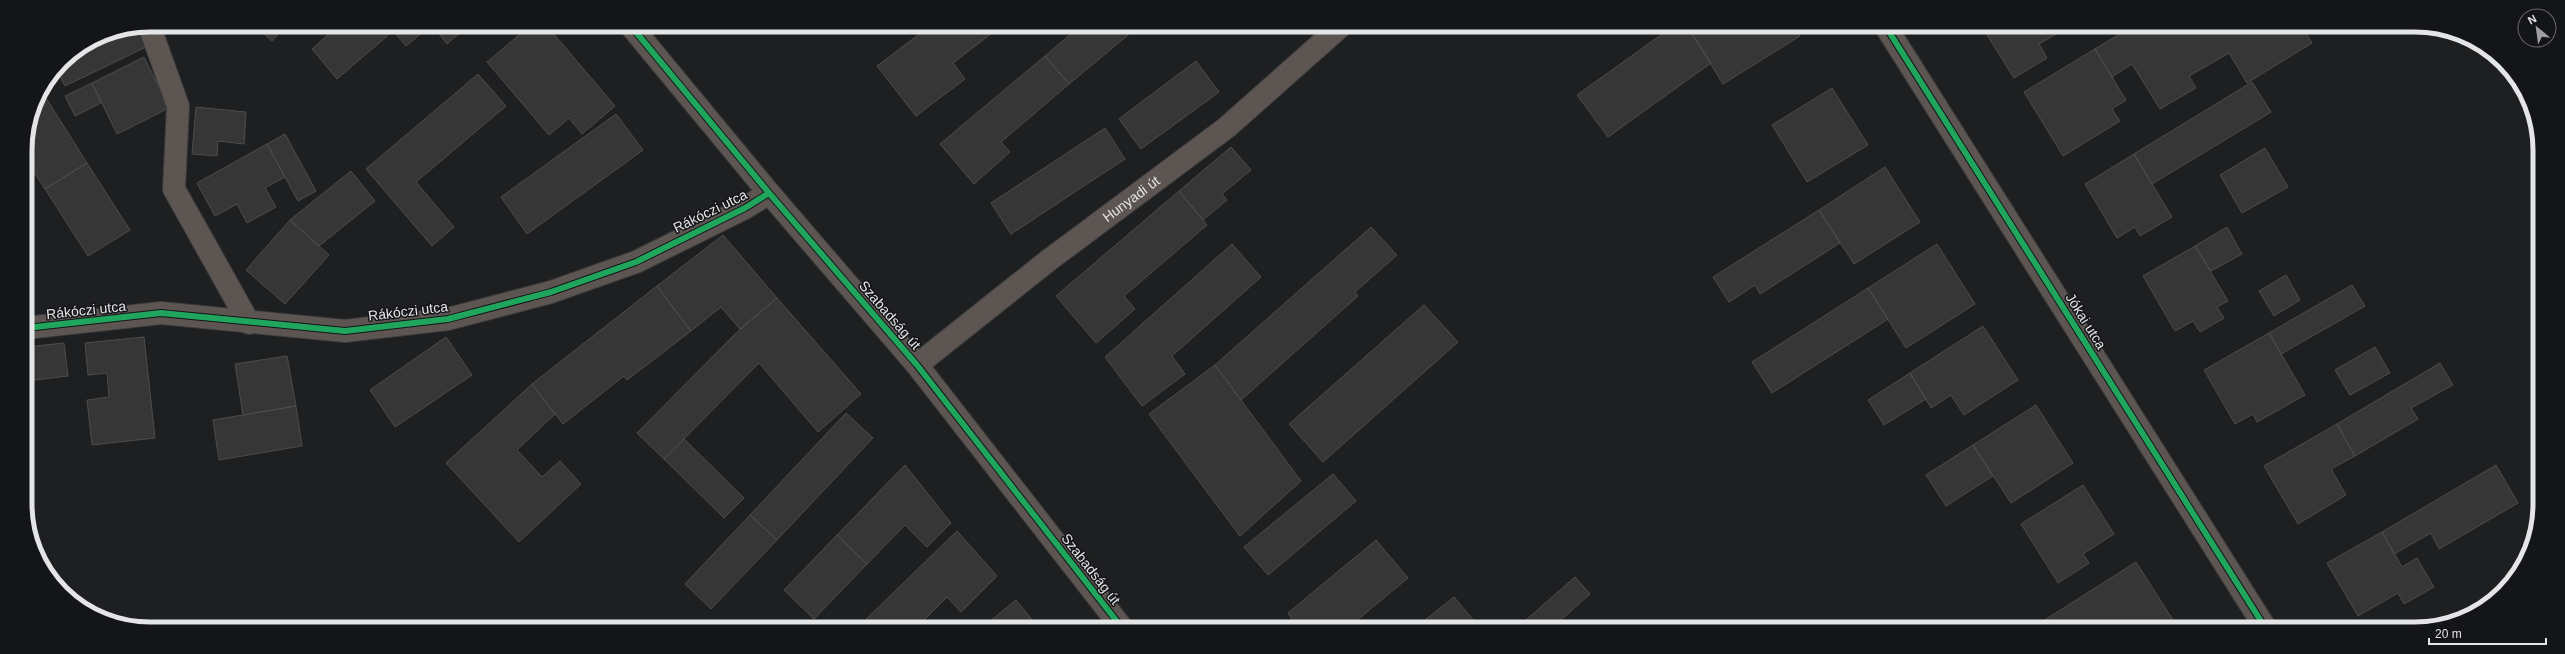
<svg xmlns="http://www.w3.org/2000/svg" width="2565" height="654" viewBox="0 0 2565 654" font-family="Arial,sans-serif">
<style>
.building{fill:#363637;stroke:#4c4d4e}
.lines{fill:none;stroke-linecap:round;stroke-linejoin:round}
.minor-casing{stroke:#3a3b3c;stroke-width:24}
.tertiary-casing{stroke:#3a3b3c;stroke-width:24}
.minor{stroke:#5d5552;stroke-width:22}
.tertiary{stroke:#5d5552;stroke-width:22}
.cycleway-casing{stroke:#141518;stroke-width:8}
.cycleway{stroke:#20a55d;stroke-width:6}
.labels{text-anchor:middle;stroke-width:3;stroke-linejoin:round;paint-order:stroke}
.street-label{font-size:14px;fill:#e4e5e7;stroke:#141518}
.rim{fill:none;stroke:#e4e5e7;stroke-width:5}
</style>
<rect width="100%" height="100%" fill="#1e1f20"/>
<path class="building" d="M254,25h32l-14,16z
M339,25h49l5,6 -56,48 -25,-30z
M388,25h43l-25,21z
M432,25h37l-22,19z
M531,25h15l69,81 -33,28 -13,-16 -20,17 -62,-73z
M930,26h71l-48,37 12,16 -49,37 -39,-50z
M1080,26h51l3,4 -65,54 -24,-28z
M1672,27h16l23,36 -103,74 -31,-42z
M1688,27h106l6,9 -77,48z
M1982,27h86l-29,17 8,14 -33,20z
M2131,27h171l10,16 -65,40 -18,-30 -40,23 7,12 -36,21 -28,-45 -20,13 -17,-28z
M137,28l9,19 -81,39 -9,-17 6,-8 40,-27z
M2095,49l31,51 -14,9 8,12 -57,35 -39,-64z
M1045,56l24,28 -68,58 9,10 -36,32 -34,-40z
M144,57l25,51 -52,26 -25,-51z
M1196,61l23,31 -78,57 -22,-30z
M478,74l28,32 -90,76 38,45 -22,19 -66,-77z
M2252,82l19,30 -119,72 -18,-30z
M92,83l9,20 -26,13 -10,-20z
M1832,88l36,57 -61,37 -35,-57z
M41,90l46,73 -42,26 -20,-31v-16l13,-47z
M196,107l50,5 -2,32 -26,-3 -1,15 -25,-2z
M616,114l27,36 -116,84 -26,-37z
M1105,128l20,31 -114,75 -20,-31z
M285,134l31,57 -18,10 -31,-57z
M267,144l18,33 -20,11 11,19 -29,16 -10,-19 -22,12 -18,-33z
M1231,147l20,23 -29,24 5,6 -24,20 -24,-29z
M2265,148l23,39 -46,26 -22,-38z
M2134,154l38,63 -32,19 -5,-9 -18,11 -32,-54z
M87,163l43,67 -42,26 -43,-67z
M1885,167l35,55 -66,42 -35,-54z
M351,171l24,30 -56,45 -29,-26z
M1179,191l28,34 -83,71 11,13 -39,34 -40,-47z
M1819,210l21,33 -80,51 -5,-9 -26,17 -16,-25z
M290,220l39,35 -44,49 -39,-34z
M1371,227l26,28 -42,37 3,4 -117,104 -26,-35z
M2227,227l15,27 -31,17 -16,-25z
M723,235l54,63 -37,31 -19,-22 -30,24 -34,-45z
M1232,244l29,33 -89,79 13,18 -43,32 -37,-49z
M1937,244l38,60 -69,44 -38,-60z
M2195,246l33,55 -11,6 7,11 -24,14 -7,-11 -18,10 -32,-55z
M2286,275l14,25 -26,16 -15,-25z
M2352,285l13,21 -84,48 -12,-21z
M657,286l34,45 -64,49 -3,-4 -61,48 -31,-40z
M1868,288l20,31 -116,74 -20,-31z
M777,298l84,96 -43,38 -59,-69 -95,96 -27,-26 97,-98z
M1424,305l34,37 -135,120 -34,-38z
M1983,326l35,54 -54,35 -13,-20 -20,13 -21,-35z
M2269,333l36,62 -48,27 -4,-8 -18,10 -31,-54z
M144,337l11,101 -63,7 -5,-45 22,-3 -2,-24 -19,2 -3,-32z
M446,337l26,38 -77,52 -25,-37z
M64,343l4,33 -41,5 -1,-34z
M2375,347l15,26 -40,22 -15,-25z
M287,356l9,50 -53,9 -8,-51z
M2440,363l13,22 -42,23 7,11 -63,37 -18,-32z
M1215,365l86,116 -61,55 -91,-122z
M1910,373l16,26 -42,26 -16,-25z
M532,384l23,30 -38,36 25,27 18,-16 21,23 -62,58 -73,-79z
M2036,405l37,58 -62,40 -38,-58z
M296,406l6,40 -83,14 -6,-40z
M846,413l27,25 -96,102 -27,-25z
M2337,424l18,32 -24,13 15,26 -48,29 -34,-58z
M684,439l60,59 -20,20 -60,-59z
M1973,445l20,31 -47,30 -20,-31z
M905,465l46,58 -24,24 -22,-22 -38,39 -30,-29z
M2496,465l22,38 -79,46 -8,-16 -37,21 -12,-22z
M1333,474l23,27 -88,74 -24,-28z
M2083,485l31,49 -31,20 6,9 -31,20 -37,-59z
M750,515l27,25 -66,69 -26,-25z
M957,531l40,45 -36,36 -14,-15 -30,30h-59z
M2382,532l20,35 15,-9 17,29 -30,17 -6,-11 -40,23 -31,-53z
M837,535l30,29 -53,55 -30,-29z
M1376,540l32,38 -58,48 2,2h-55l-9,-15z
M2136,562l37,58 -12,8h-129z
M1575,577l15,17 -38,34h-35z
M1454,597l21,25 -7,6h-53z
M2498,597l-1,1 -30,19 -1,-2z
M1016,600l22,27h-55z
M2466,615l-3,5 -7,1z"/>
<g class="lines">
<g class="minor-casing">
<g id="minor">
<path d="M149,25l29,81 -4,83 75,134"/>
<path d="M1886,27l380,602"/>
<path d="M26,328l135,-15 184,18 103,-12 103,-27 85,-30 109,-54 24,-15"/>
<path id="s1" d="M917,365l132,-105 177,-132 115,-102"/>
</g>
</g>
<g class="tertiary-casing">
<path id="tertiary" d="M631,26l138,167 148,172 205,263"/>
</g>
<use href="#minor" class="minor"/>
<use href="#tertiary" class="tertiary"/>
<g class="cycleway-casing">
<path id="cycleway" d="M631,26l138,167 148,172 205,263
M1886,27l380,602
M26,328l135,-15 184,18 103,-12 103,-27 85,-30 109,-54 24,-15"/>
</g>
<use href="#cycleway" class="cycleway"/>
</g>
<g class="labels">
<g class="street-label">
<text dy="5" stroke="none"><textPath href="#s1" startOffset="271">Hunyadi út</textPath></text>
<text transform="translate(710 211) rotate(-26)" y="5">Rákóczi utca</text>
<text transform="translate(86 310) rotate(-6)" y="5">Rákóczi utca</text>
<text transform="translate(408 311) rotate(-7)" y="5">Rákóczi utca</text>
<text transform="translate(890 315) rotate(49)" y="5">Szabadság út</text>
<text transform="translate(2086 321) rotate(58)" y="5">Jókai utca</text>
<text transform="translate(1091 569) rotate(52)" y="5">Szabadság út</text>
</g>
</g>
<path d="M0 0H2565V654H0ZM150 32H2415A118 118 0 0 1 2533 150V504A118 118 0 0 1 2415 622H150A118 118 0 0 1 32 504V150A118 118 0 0 1 150 32Z" fill="#141518" fill-rule="evenodd"/>
<path class="rim" d="M150 32H2415A118 118 0 0 1 2533 150V504A118 118 0 0 1 2415 622H150A118 118 0 0 1 32 504V150A118 118 0 0 1 150 32Z"/>
<g transform="translate(2537 28) rotate(331)"><circle r="19" fill="#141518" stroke="#67686b"/>
<path d="M0-3L7 15L0 10L-7 15Z" fill="#9fa0a1"/>
<text y="-6" font-size="11" font-weight="bold" text-anchor="middle" fill="#e4e5e7">N</text>
</g>
<path d="M2429 638v6h117v-6" fill="none" stroke="#e4e5e7" stroke-width="2"/>
<text x="2435" y="638" font-size="12" fill="#e4e5e7" stroke="#141518" stroke-width="3" paint-order="stroke">20 m</text>
</svg>
